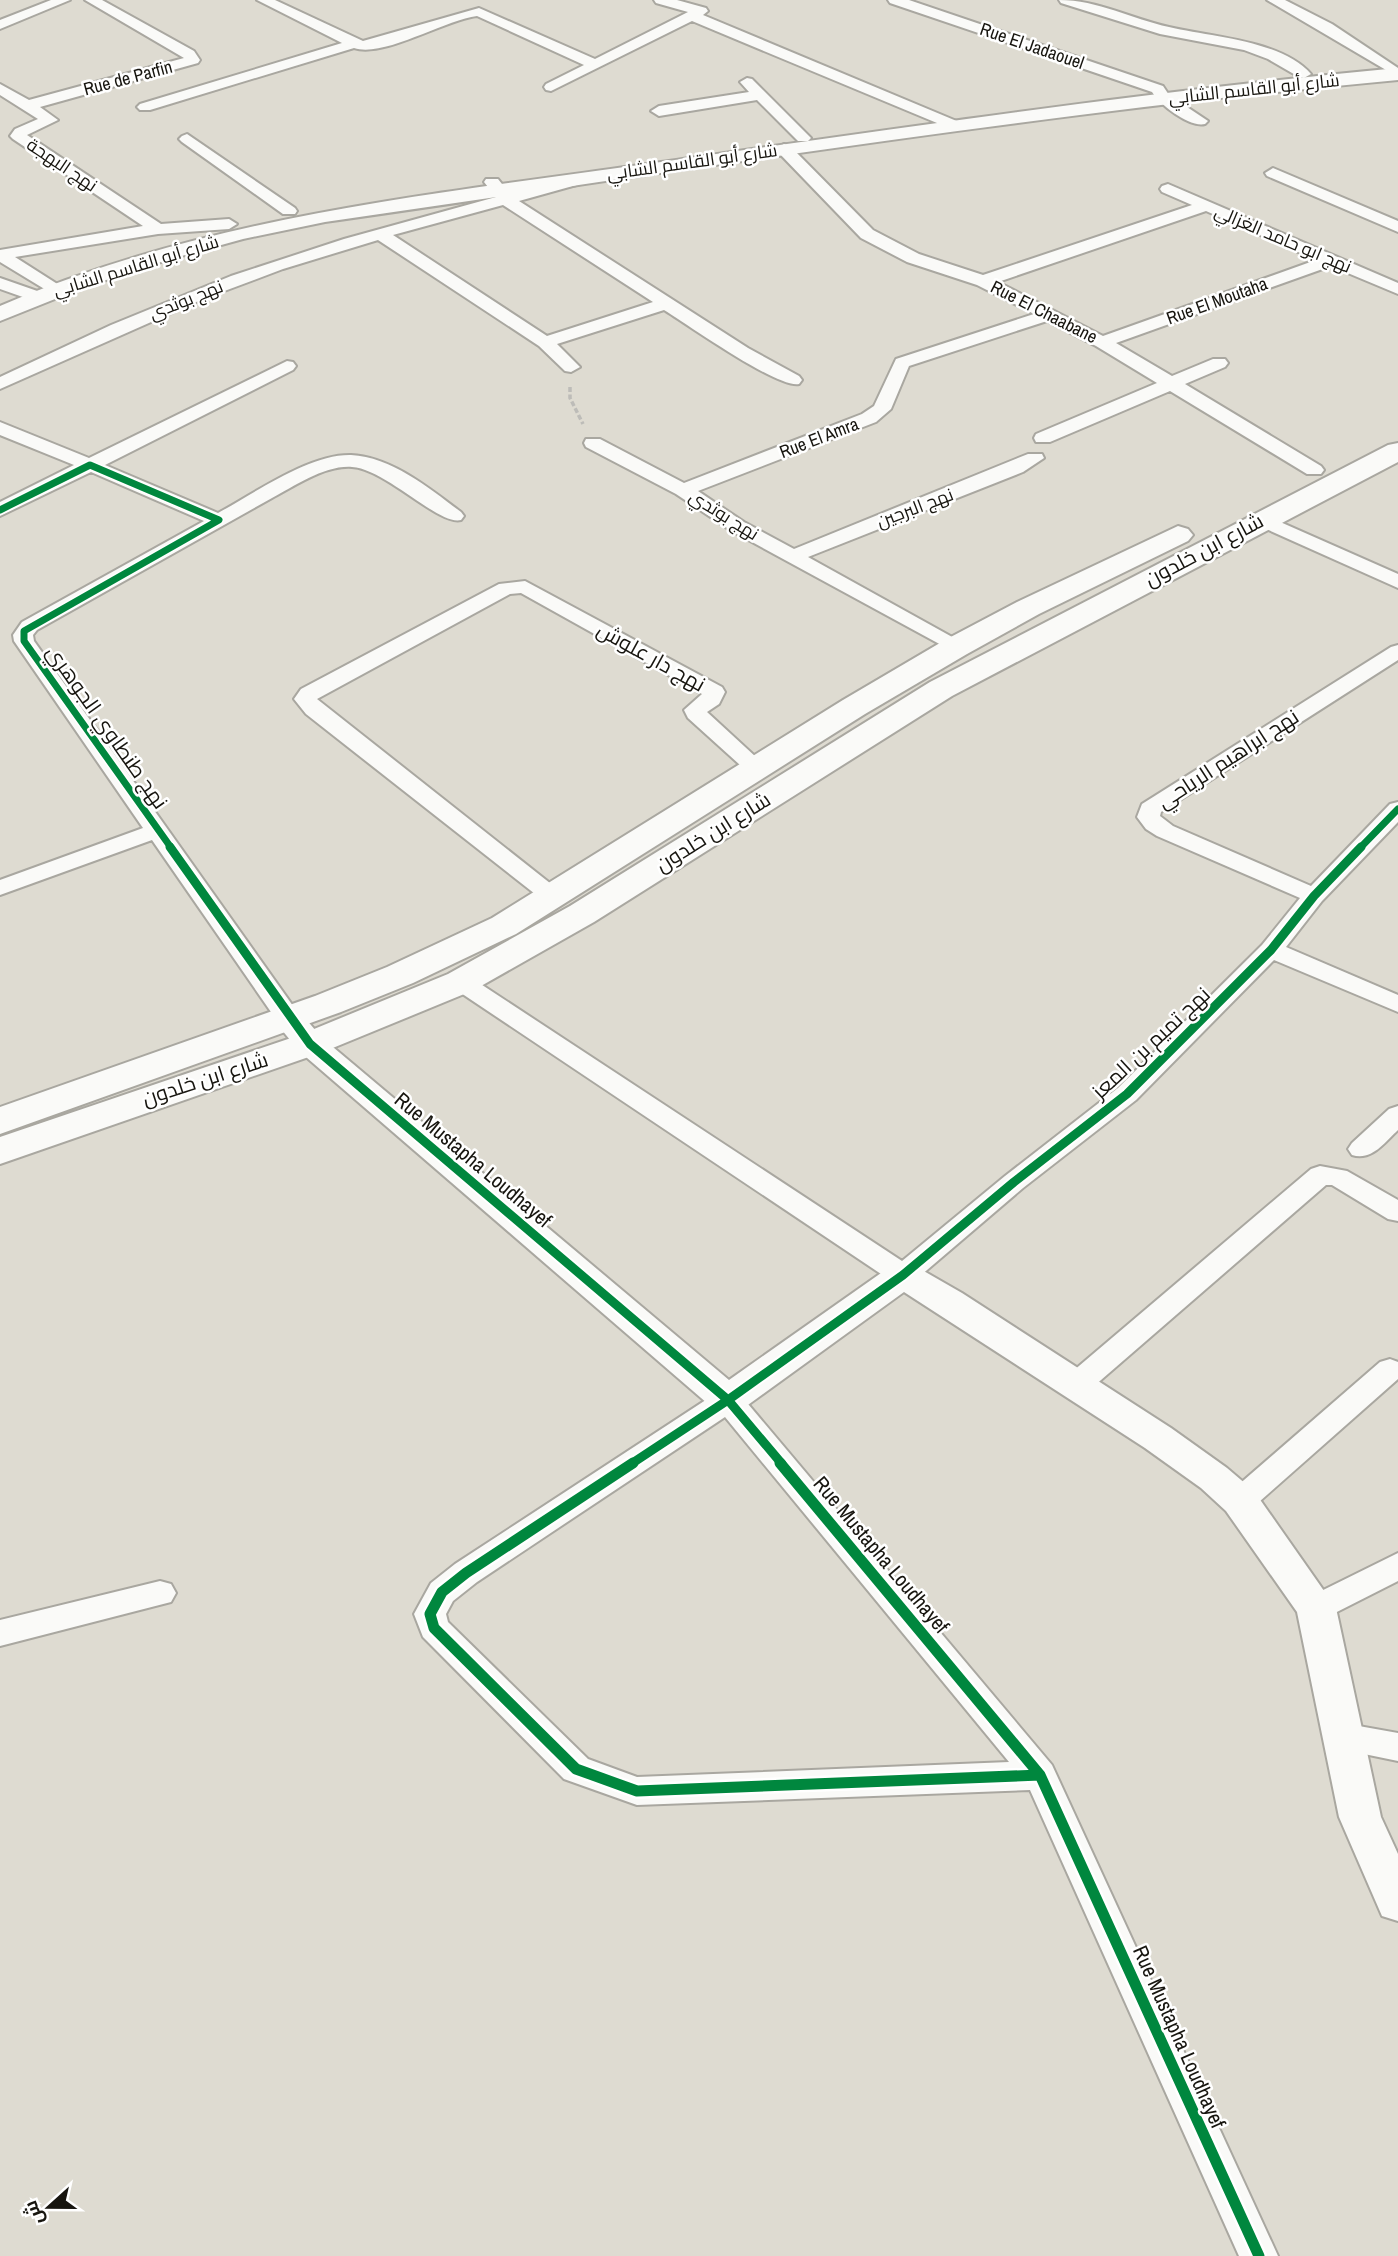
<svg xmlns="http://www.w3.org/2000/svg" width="1398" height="2256" viewBox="0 0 1398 2256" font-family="'Archivo Narrow',Cairo,sans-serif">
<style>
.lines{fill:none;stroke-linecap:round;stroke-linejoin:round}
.minor-casing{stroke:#a9a7a0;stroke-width:4}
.tertiary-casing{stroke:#a9a7a0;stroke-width:4}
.trunk-casing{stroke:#a9a7a0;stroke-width:4}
.path{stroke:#bdbcb8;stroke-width:3.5;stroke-dasharray:5 2.5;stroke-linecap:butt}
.minor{fill:#fafaf8;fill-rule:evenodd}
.tertiary{fill:#fafaf8;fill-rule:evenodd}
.trunk{fill:#fafaf8;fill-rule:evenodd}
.cycleway-far2-casing{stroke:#fff;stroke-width:10}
.cycleway-far1-casing{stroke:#fff;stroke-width:13}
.cycleway-casing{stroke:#fff;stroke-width:16}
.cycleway-far2{stroke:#00873e;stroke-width:7}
.cycleway-far1{stroke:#00873e;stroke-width:9}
.cycleway{stroke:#00873e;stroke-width:11}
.labels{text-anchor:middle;stroke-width:5;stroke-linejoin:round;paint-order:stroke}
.far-street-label{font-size:18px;fill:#17150f;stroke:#fff}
.street-label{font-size:21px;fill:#17150f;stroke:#fff}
</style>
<rect width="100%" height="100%" fill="#dedbd1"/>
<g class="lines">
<g class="minor-casing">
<path id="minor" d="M51,0h19l-70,29v-9z
M85,0h17l92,51 6,9 -2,3 -158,44 18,13 -31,15 134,89 68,-5 8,5 -8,5 -71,5 -143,23 47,30 3,4 -9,5 -56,-34v-12l143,-24 -130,-87 -3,-3 5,-7 23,-10 -38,-24v-11l29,16 155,-42z
M257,0h18l88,41 116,-33 116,51 93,-47 -32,-9 -2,-3h23l29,8 2,3 -5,4 256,107 3,3 -8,5 -5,-2 -257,-107 -141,70 -5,-1 -2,-3 2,-3 38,-19 -107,-49c-33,4 -93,42 -123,32l-204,62h-10l-3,-3 3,-3 202,-61z
M888,0h21l254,86 6,9 39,26 -3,3c-15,4 -45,-19 -53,-32l-262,-89z
M1059,0c39,0 73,19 110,27 42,10 112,13 142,47l-7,4 -5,-1 -31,-18 -24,-9 -84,-16 -99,-31z
M1267,0h18l47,24 66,44 -7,3 -5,-1z
M747,78l5,1 59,59 -3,3h-10l-41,-41 -98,16 -8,-5 8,-5 90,-14 -9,-10z
M187,134l108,74 2,3 -2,3h-12l-101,-72 -3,-3 3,-3z
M784,144l6,2 83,84 46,24 64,21 209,-70 -30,-13 -2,-3 2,-3 6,-2 230,99v11l-67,-28 -215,77 56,33 41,-17h12l3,4 -3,4 -40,17 136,82 3,4 -3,4h-14l-137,-83 -120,51h-14l-2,-4 2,-4 121,-51 -61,-37 -49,-25 -138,45 -18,43 -15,13 -178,69 46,31 50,27 234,-95h14l2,4 -21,14 -215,85 155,86 4,4 -4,4 -7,2 -226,-123 -54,-36 -90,-47 -2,-4 2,-4h14l84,44 178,-69 12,-8 22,-47 138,-45 -57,-29 -70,-23 -46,-24 -83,-86 -2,-3zM1206,211l110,49 -213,76 -105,-54z
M1273,168l125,53v11l-131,-56 -2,-3z
M574,176l6,2 2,3 -2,3 -61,17 229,147 51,28 3,4 -3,4c-21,5 -112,-60 -135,-74l-107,34 23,23 -9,5 -6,-1 -26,-25 -161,-106 -95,29 -80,30 -203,90v-12l111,-52 120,-49 113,-37 152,-42 -12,-15 2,-3h12l12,15zM503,205l150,97 -106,34 -154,-101z
M0,278l43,15 3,4 -9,5 -37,-13z
M287,361l6,1 3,4 -3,4 -188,95 113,48c37,-20 91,-59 133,-58 41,2 79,34 110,57l3,4 -3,4c-22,6 -75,-51 -109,-53 -27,-2 -57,19 -80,31l-235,132 -4,5 1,6 264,372 4,6 -4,6 -9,2 -9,-2 -128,-185 -152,55v-15l143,-52 -129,-187 -1,-6 9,-13 182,-101 -113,-49 -91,44v-14l74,-37 -74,-30v-13l89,36z
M1262,514l136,60v14l-143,-64 -3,-4 3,-4z
M525,581l197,106 3,5 -6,12 -12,8 62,57 -3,5h-16l-62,-56 -4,-8 18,-16 -181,-101 -11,1 -193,105 243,192 4,5 -4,5 -8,2 -8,-2 -238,-187 -12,-15 7,-10 198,-105z
M1398,645v15l-237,152 -1,4 13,10 138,60 79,-82 8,-2v20l-76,79 -36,46 112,48v17l-124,-52 -138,140 -113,88 -110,94 -10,3 -10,-3 -441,-295 -3,-5 3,-5 9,-3 9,3 432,284 103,-85 113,-88 144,-143 38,-47 -143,-62 -11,-7 -9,-12 5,-13 249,-157z
M1398,1106v24c-14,13 -26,31 -46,25l-4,-6 4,-6 37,-34z
M1320,1166l27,5 51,29v21l-10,-2 -56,-34h-6l-240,208 -10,3 -10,-3 -5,-8 5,-8 245,-208z
M1390,1359l8,3v17l-147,130 -11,4 -11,-4 -4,-8 4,-8 151,-131z
M728,1389l10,3 314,373 226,491h-39l-209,-466 -393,15 -73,-26 -141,-142 -9,-23 17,-31 24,-19 263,-172zM725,1417l284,345 -372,15 -49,-18 -140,-137 -2,-8 7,-13 24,-19z
M1398,1553v28l-71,36 -11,4 -11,-4 -5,-9 5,-9z
M160,1581l11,3 5,9 -5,9 -171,44v-26z
M1342,1723l56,10v28l-68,-14 -4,-10 4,-10z"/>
</g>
<g class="tertiary-casing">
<path id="tertiary" d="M1398,68v12c-359,33 -716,91 -1073,142l-82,17 -76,21 -82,27 -85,34v-15c210,-91 437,-112 661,-144 245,-35 490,-71 737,-94z
M289,1009l11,3 21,25 408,343 162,-114 12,-4 12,4 47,27 209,135 56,40 27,23 82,117 45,209 17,37v67l-16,-5 -43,-99 -42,-205 -71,-101 -25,-23 -56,-40 -241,-156 -163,118 -13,4 -13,-4 -416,-359 -26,-32 5,-7z"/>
</g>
<g class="trunk-casing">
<path id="trunk" d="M1398,443v19l-446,234 -358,226 -120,68 -151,62 -323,112v-27l297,-101 151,-62 122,-68 360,-224 458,-237z
M1178,526l10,3 5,6 -5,6 -149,73 -72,40 -102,60 -349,220 -103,49 -72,29 -341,122v-27l315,-111 72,-29 105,-49 351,-218 102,-60 72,-38z"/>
</g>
<path class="path" d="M570,387v11l13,26"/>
<use href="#minor" class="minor"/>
<use href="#tertiary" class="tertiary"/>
<use href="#trunk" class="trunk"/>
<g class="cycleway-far2-casing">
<path id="cycleway-far2" d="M0,510l90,-45 129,55 -195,111v10l148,208
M1359,849l39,-40"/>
</g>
<g class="cycleway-far1-casing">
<path id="cycleway-far1" d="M170,847l140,197 418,356 54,64
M631,1464l97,-64 175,-125 111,-93 113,-88 144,-144 43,-54 47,-49"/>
</g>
<g class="cycleway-casing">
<path id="cycleway" d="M633,1463l-167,110 -24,19 -12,22 4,14 142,141 61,22 403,-16
M780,1463l260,312 219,481"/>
</g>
<use href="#cycleway-far2" class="cycleway-far2"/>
<use href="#cycleway-far1" class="cycleway-far1"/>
<use href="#cycleway" class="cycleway"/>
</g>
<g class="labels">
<g class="far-street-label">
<text transform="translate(1032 46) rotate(19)" y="6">Rue El Jadaouel</text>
<text transform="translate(128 78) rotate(-15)" y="6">Rue de Parfin</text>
<text transform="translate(1254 89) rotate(-6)" y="6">شارع أبو القاسم الشابي</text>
<text transform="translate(692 162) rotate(-8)" y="6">شارع أبو القاسم الشابي</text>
<text transform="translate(62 165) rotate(34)" y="6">نهج البهجة</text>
<text transform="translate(1283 239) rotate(23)" y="6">نهج ابو حامد الغزالي</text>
<text transform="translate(136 266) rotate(-17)" y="6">شارع أبو القاسم الشابي</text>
<text transform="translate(186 300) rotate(-22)" y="6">نهج بوثدي</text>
<text transform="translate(1217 301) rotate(-20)" y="6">Rue El Moutaha</text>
<text transform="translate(1044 312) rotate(27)" y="6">Rue El Chaabane</text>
<text transform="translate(819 438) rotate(-21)" y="6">Rue El Amra</text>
<text transform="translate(915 508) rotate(-21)" y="6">نهج البرجين</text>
<text transform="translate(724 515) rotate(32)" y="6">نهج بوثدي</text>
</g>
<g class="street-label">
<text transform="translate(1204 550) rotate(-28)" y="7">شارع ابن خلدون</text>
<text transform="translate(651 657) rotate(29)" y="7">نهج دار علوش</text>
<text transform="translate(107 727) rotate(55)" y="7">نهج طنطاوي الجوهري</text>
<text transform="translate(1228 759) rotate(-33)" y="7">نهج ابراهيم الرياحي</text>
<text transform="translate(713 832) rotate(-32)" y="7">شارع ابن خلدون</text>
<text transform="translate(1151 1043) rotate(-43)" y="7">نهج تميم بن المعز</text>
<text transform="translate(205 1079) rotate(-18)" y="7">شارع ابن خلدون</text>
<text transform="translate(473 1160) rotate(40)" y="7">Rue Mustapha Loudhayef</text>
<text transform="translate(881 1555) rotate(50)" y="7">Rue Mustapha Loudhayef</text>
<text transform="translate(1179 2037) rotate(66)" y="7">Rue Mustapha Loudhayef</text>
</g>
</g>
<g transform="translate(49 2207) rotate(249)" stroke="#ffffff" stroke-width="5" paint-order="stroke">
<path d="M0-5L12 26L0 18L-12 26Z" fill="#17150f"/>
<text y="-10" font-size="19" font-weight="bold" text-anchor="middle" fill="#17150f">ش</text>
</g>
</svg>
